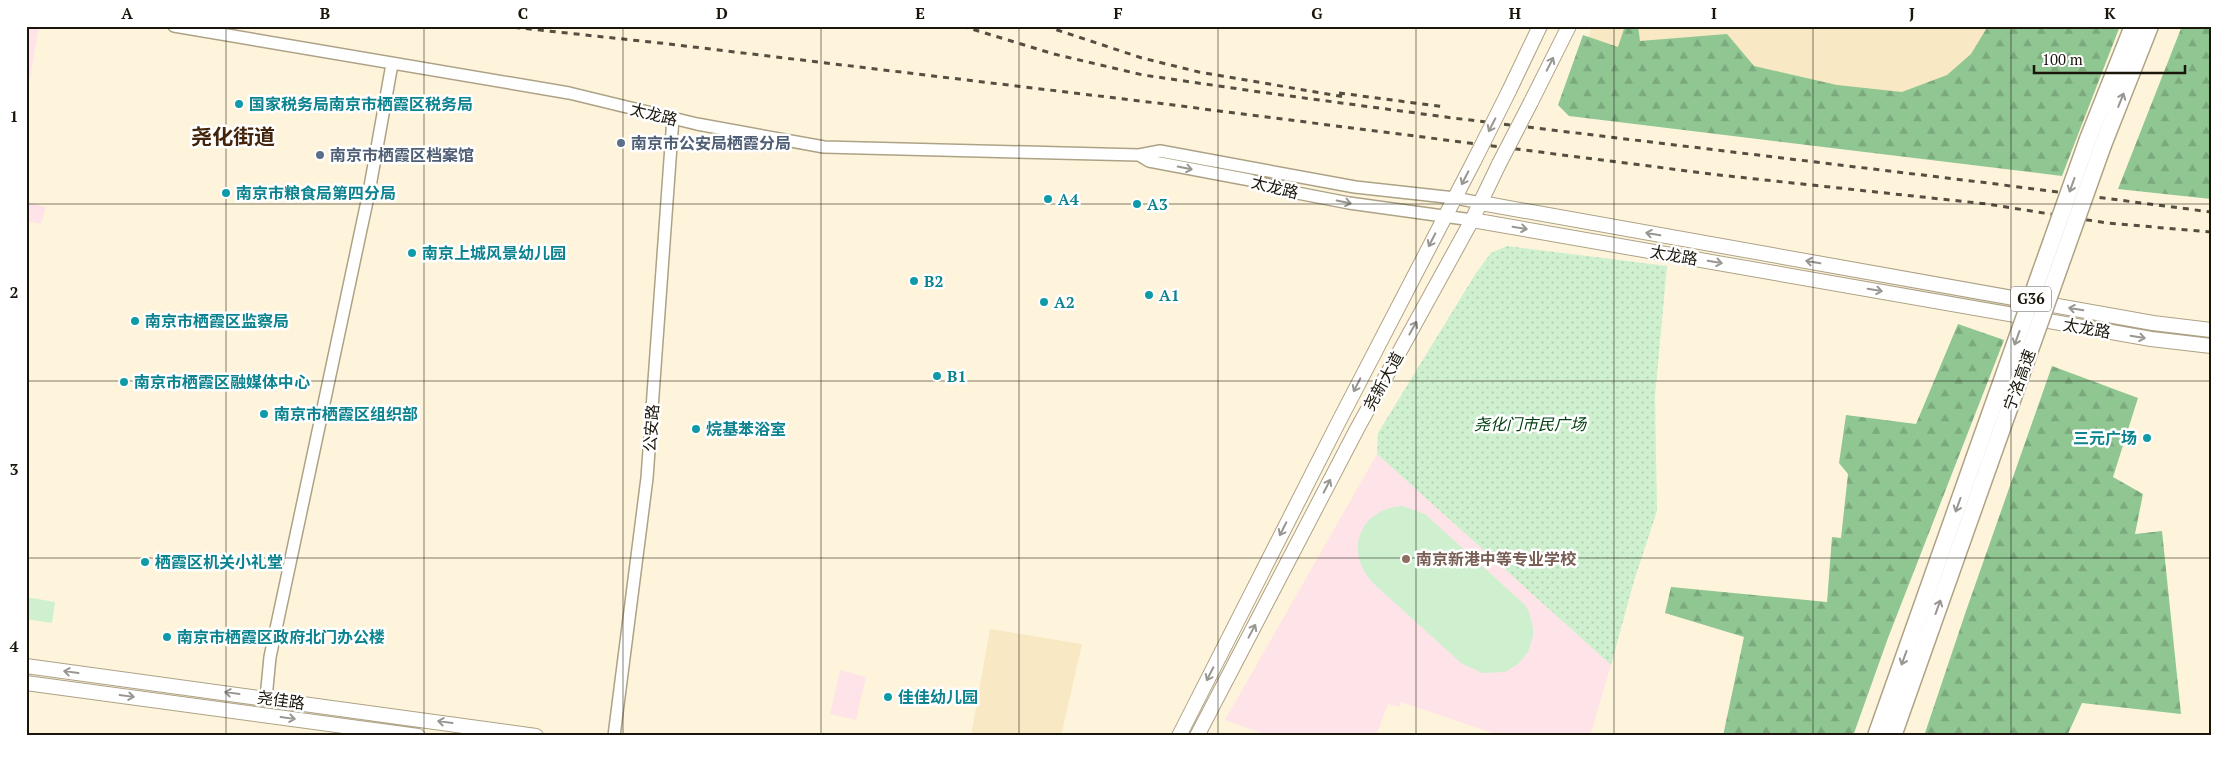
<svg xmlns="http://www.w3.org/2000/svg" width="2237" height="762" viewBox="0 0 2237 762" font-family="'PT Serif','Noto Sans SC',serif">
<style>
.built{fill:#f8e8c3}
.education{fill:#fee3e8}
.green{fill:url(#green-dots)}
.forest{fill:url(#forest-firs)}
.pitch{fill:#cef0cf}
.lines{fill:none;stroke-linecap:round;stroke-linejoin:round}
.minor-casing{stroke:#ada285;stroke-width:14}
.major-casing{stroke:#ada285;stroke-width:16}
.highway-casing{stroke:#ada285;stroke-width:19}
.minor{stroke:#fff;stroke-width:11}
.major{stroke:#fff;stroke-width:14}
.highway{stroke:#fff;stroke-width:16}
.rail{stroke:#554f41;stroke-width:3;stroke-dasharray:6 6;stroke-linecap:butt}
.major-bridge-casing{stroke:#ada285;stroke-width:16;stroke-linecap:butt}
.highway-bridge-casing{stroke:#ada285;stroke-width:19;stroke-linecap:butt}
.major-bridge{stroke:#fff;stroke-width:14}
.highway-bridge{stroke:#fff;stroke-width:16}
.oneway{stroke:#989691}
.grid{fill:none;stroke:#1a160b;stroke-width:1;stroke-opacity:0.55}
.culture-dot{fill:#0f9aa8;stroke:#fff;stroke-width:2}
.service-dot{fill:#5c6f8a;stroke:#fff;stroke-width:2}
.education-dot{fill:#8d6e63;stroke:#fff;stroke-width:2}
.labels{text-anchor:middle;stroke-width:5;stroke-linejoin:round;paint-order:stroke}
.shield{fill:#fff;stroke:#5f5c54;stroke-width:1}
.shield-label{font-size:15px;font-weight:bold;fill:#1a160b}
.culture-label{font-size:16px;font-weight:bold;fill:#0d838f;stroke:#fff;text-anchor:start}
.street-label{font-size:16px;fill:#1a160b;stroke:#fff}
.service-label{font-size:16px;font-weight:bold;fill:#4e5e75;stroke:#fff;text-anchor:start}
.park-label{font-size:16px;font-style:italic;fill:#024110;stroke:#fff}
.education-label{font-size:16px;font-weight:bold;fill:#785e54;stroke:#fff;text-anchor:start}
.district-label{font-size:21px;font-weight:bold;fill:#44250c;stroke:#fff}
.neatline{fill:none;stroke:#1a160b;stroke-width:2}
.grid-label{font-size:16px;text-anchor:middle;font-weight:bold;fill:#1a160b}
</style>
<defs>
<pattern id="green-dots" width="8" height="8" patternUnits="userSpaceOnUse" patternTransform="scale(1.25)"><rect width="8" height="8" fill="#cef0cf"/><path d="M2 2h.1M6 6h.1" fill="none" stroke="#b0cdb0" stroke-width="1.8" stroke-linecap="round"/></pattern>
<pattern id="forest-firs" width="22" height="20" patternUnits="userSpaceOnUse" patternTransform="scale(1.25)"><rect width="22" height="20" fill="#8fc692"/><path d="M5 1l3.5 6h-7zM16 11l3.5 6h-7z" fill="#7ba97d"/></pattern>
</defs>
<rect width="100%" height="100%" fill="#fef4dc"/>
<path class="built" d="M1592,26h398l-30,89 -375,-68z
M990,629l92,15 -21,92h-90z"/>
<path class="education" d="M26,26h13l-13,74z
M26,202l20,5 -5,17 -15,-3z
M1377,454l234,211 -21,71h-89l-100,-34 -2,5 -11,-3 -12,32h-106l-45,-16z
M840,670l26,7 -10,43 -26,-6z"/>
<path class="green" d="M1507,246l160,20 -12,130 2,115 -23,70 -23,84 -234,-211 1,-21 98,-160 15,-20z"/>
<path class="forest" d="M1625,26h13l2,15 87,-7 27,32 83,19 65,7 45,-17 24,-21 17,-28h132l-58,150 -493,-60 -11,-11 25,-70 35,12z
M2182,26h29v173l-93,-10z
M1958,324l46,16 -116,298 -35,98h-130l21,-99 -79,-24 6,-26 156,15 5,-65 9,1 7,-64 -9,-11 7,-48 70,9z
M2052,366l86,32 -25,79 30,17 -8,40 27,-3 19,183 -99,-11 -15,33h-143l42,-125z"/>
<path class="pitch" d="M1403,506l22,8 100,91 4,7 4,16v8l-5,16 -10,12 -13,8 -23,1 -21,-10 -88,-80c-30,-31 -13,-75 30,-77z
M26,597l29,5 -3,21 -26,-4z"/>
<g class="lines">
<g class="minor-casing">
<path id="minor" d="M174,26l395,67 128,31 127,23 315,8 21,-4 195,36 100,11 26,5
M1139,155l10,6 101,19 42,12 57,11 123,17
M266,698l4,-41 99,-465 23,-128
M614,736l33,-258 26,-360"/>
</g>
<g class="major-casing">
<path id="major" d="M1509,91l31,-65
M1531,102l38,-76
M1481,203l672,120 58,7
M1472,220l679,119 60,7
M26,666l510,70
M26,683l392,53
M1179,736l158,-311 138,-266
M1197,736l160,-307 115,-209 27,-56"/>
</g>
<g class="highway-casing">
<path id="highway" d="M2088,139l45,-113
M2103,145l47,-119
M1876,736l98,-277
M1893,736l96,-271"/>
</g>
<use href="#minor" class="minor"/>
<use href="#major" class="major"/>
<use href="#highway" class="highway"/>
<path class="rail" d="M502,26l167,18 496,60 554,71 268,29 120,19 104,9
M962,26l92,28 89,21 117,17 193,26 535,65 223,29
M1045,26l97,32 57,14 146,25
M1339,93l106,14"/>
<g class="major-bridge-casing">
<path id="major-bridge" d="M1475,159l34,-68
M1499,164l32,-62"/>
</g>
<g class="highway-bridge-casing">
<path id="highway-bridge" d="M1974,459l114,-320
M1989,465l114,-320"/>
</g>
<use href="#major-bridge" class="major-bridge"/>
<use href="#highway-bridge" class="highway-bridge"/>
</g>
<defs><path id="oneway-shaft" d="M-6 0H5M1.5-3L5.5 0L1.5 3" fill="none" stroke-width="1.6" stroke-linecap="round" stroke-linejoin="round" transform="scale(1.25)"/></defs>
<g class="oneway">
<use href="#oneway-shaft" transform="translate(1550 64) rotate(-63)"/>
<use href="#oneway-shaft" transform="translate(2121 100) rotate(-68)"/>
<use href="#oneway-shaft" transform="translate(1492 125) rotate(117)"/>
<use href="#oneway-shaft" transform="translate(1185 168) rotate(11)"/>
<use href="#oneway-shaft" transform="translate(1465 178) rotate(117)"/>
<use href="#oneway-shaft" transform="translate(2072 185) rotate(110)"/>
<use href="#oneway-shaft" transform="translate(1344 202) rotate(11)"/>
<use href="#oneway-shaft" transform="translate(1520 228) rotate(9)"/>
<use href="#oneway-shaft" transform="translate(1653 234) rotate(-170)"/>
<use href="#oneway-shaft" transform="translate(1432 240) rotate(117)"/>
<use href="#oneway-shaft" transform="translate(1715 262) rotate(10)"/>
<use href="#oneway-shaft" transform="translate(1813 262) rotate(-170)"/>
<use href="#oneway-shaft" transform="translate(1875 290) rotate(10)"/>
<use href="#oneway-shaft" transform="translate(2076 309) rotate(-170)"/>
<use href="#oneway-shaft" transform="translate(1413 328) rotate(-61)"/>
<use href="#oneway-shaft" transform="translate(2138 337) rotate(10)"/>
<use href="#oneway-shaft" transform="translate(2017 338) rotate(110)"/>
<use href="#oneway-shaft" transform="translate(1357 385) rotate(117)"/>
<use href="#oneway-shaft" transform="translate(1327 486) rotate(-63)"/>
<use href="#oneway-shaft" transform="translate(1958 505) rotate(110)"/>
<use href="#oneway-shaft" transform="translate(1283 529) rotate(117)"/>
<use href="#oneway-shaft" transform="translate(1938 607) rotate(-70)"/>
<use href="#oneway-shaft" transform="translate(1252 631) rotate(-62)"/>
<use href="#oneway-shaft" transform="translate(1904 658) rotate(110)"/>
<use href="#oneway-shaft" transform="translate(71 672) rotate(-172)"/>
<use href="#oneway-shaft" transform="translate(1210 674) rotate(117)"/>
<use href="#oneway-shaft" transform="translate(232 693) rotate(-172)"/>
<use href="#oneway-shaft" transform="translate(127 696) rotate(8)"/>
<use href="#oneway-shaft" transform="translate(288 718) rotate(8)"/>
<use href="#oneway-shaft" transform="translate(445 722) rotate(-172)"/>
</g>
<path class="grid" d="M226,26v710M424,26v710M623,26v710M821,26v710M1019,26v710M1218,26v710M1416,26v710M1614,26v710M1813,26v710M2011,26v710M26,204h2185M26,381h2185M26,558h2185"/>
<g class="culture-dot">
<circle cx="239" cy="104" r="5"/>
<circle cx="226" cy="193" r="5"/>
<circle cx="1048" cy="199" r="5"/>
<circle cx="1137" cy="204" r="5"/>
<circle cx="412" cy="253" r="5"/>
<circle cx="914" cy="281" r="5"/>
<circle cx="1149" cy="295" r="5"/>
<circle cx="1044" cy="302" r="5"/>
<circle cx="135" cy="321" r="5"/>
<circle cx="937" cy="376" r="5"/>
<circle cx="124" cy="382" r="5"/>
<circle cx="264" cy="414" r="5"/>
<circle cx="696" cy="429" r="5"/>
<circle cx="2147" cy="438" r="5"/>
<circle cx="145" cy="562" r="5"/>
<circle cx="167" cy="637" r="5"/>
<circle cx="888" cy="697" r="5"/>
</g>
<g class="service-dot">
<circle cx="621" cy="143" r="5"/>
<circle cx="320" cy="155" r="5"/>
</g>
<circle class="education-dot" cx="1406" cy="559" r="5"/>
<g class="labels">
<rect class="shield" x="2011" y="286.5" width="40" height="25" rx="4"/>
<g class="shield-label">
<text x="2031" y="304">G36</text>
</g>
<g class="culture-label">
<text x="249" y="110">国家税务局南京市栖霞区税务局</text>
<text x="236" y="199">南京市粮食局第四分局</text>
<text x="1058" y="205">A4</text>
<text x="1147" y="210">A3</text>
<text x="422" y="259">南京上城风景幼儿园</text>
<text x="924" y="287">B2</text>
<text x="1159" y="301">A1</text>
<text x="1054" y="308">A2</text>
<text x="145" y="327">南京市栖霞区监察局</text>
<text x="947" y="382">B1</text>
<text x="134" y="388">南京市栖霞区融媒体中心</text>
<text x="274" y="420">南京市栖霞区组织部</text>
<text x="706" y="435">烷基苯浴室</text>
<text x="2137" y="444" text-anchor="end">三元广场</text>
<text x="155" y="568">栖霞区机关小礼堂</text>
<text x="177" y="643">南京市栖霞区政府北门办公楼</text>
<text x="898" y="703">佳佳幼儿园</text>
</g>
<g class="street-label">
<text transform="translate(654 114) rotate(14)" y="6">太龙路</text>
<text transform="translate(1275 187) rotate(14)" y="6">太龙路</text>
<text transform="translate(1674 255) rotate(10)" y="6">太龙路</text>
<text transform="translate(2087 328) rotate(10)" y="6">太龙路</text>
<text transform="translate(2019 380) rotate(-70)" y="6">宁洛高速</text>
<text transform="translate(1383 381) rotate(-61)" y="6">尧新大道</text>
<text transform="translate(651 428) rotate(-86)" y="6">公安路</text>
<text transform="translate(281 700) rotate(8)" y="6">尧佳路</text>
</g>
<g class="service-label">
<text x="631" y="149">南京市公安局栖霞分局</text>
<text x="330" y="161">南京市栖霞区档案馆</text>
</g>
<g class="park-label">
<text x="1530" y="430">尧化门市民广场</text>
</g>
<g class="education-label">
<text x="1416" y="565">南京新港中等专业学校</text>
</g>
<g class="district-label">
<text x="233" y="144">尧化街道</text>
</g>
</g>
<rect width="2237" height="762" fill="none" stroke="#ffffff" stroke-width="55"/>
<path d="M2034 65v8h151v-8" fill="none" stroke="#1a160b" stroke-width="2.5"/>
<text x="2042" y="65" font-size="15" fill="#1a160b" stroke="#ffffff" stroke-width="4" paint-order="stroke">100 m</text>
<rect x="28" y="28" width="2182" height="706" class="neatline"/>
<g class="grid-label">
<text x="127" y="19">A</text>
<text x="325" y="19">B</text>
<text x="523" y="19">C</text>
<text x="722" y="19">D</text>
<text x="920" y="19">E</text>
<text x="1118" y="19">F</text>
<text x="1317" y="19">G</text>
<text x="1515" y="19">H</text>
<text x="1714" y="19">I</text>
<text x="1912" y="19">J</text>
<text x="2110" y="19">K</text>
<text x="14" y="122">1</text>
<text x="14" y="298">2</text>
<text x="14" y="475">3</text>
<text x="14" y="652">4</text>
</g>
</svg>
